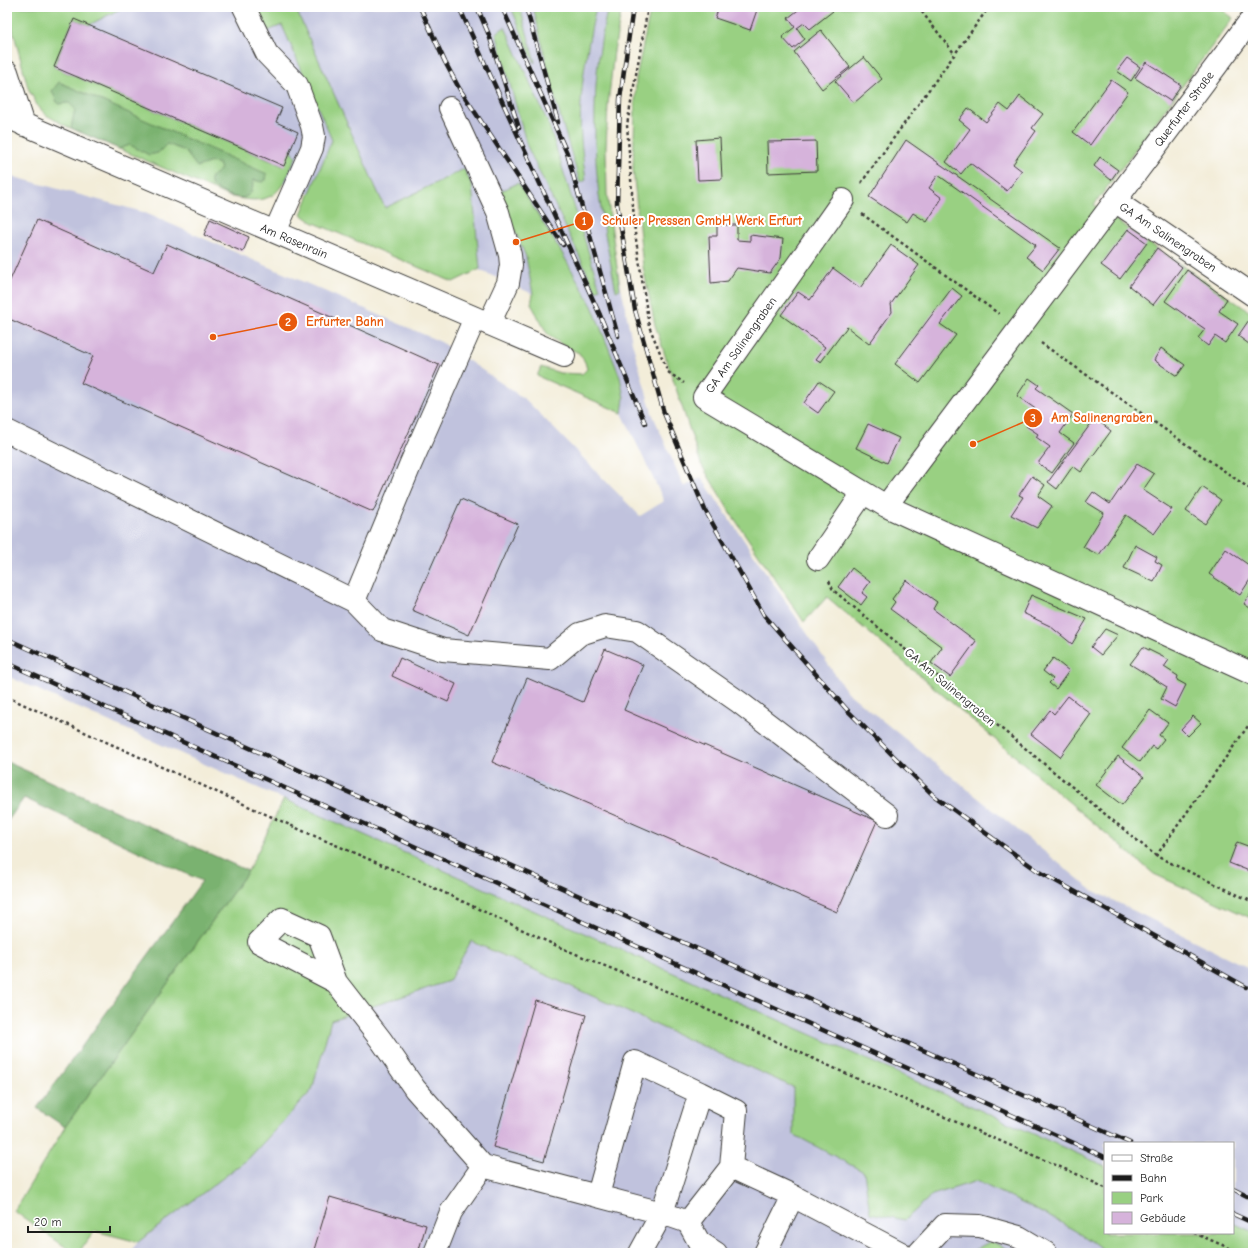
<svg xmlns="http://www.w3.org/2000/svg" width="1260" height="1260" viewBox="0 0 1260 1260" font-family="'Comic Neue',sans-serif">
<style>
.industrial{fill:#c0c2dd}
.green{fill:#99d082;stroke:#5a764f}
.forest{fill:#7ab270;stroke:#4b6746}
.building{fill:#d6b3db}
.lines{fill:none;stroke-linecap:round;stroke-linejoin:round}
.minor-casing{stroke:#3c3b38;stroke-width:24}
.path{stroke:#3c3b38;stroke-width:2.5;stroke-dasharray:3 3;stroke-linecap:butt}
.minor{stroke:#fff;stroke-width:22}
.rail-casing{stroke:#1c1c1c;stroke-width:4.5}
.rail{stroke:#fff;stroke-width:3;stroke-dasharray:9;stroke-linecap:butt}
.labels{text-anchor:middle;stroke-width:4;stroke-linejoin:round;paint-order:stroke}
.street-label{font-size:12px;fill:#1c1c1c;stroke:#fff}
.leader{fill:none;stroke:#e8590c;stroke-width:1.5}
.callout-dot{fill:#e8590c;stroke:#fff;stroke-width:1.5}
.mark-label{font-size:12px;text-anchor:middle;font-weight:bold;fill:#fff}
.callout-label{font-size:13px;text-anchor:middle;font-weight:bold;fill:#e8590c;stroke:#fff;stroke-width:4;stroke-linejoin:round;paint-order:stroke}
</style>
<rect width="100%" height="100%" fill="#fff"/>
<filter id="ink" filterUnits="userSpaceOnUse"><feTurbulence type="fractalNoise" baseFrequency=".025" numOctaves="2"/><feDisplacementMap in="SourceGraphic" scale="8" xChannelSelector="R" yChannelSelector="G"/><feConvolveMatrix kernelMatrix="1 2 1 2 8 2 1 2 1" color-interpolation-filters="sRGB"/></filter>
<filter id="wash" filterUnits="userSpaceOnUse"><feTurbulence type="fractalNoise" baseFrequency=".012" numOctaves="4" result="noise"/><feDisplacementMap in="SourceGraphic" scale="16" xChannelSelector="R" yChannelSelector="G"/><feGaussianBlur stdDeviation="0.9" result="paint"/><feColorMatrix in="noise" values="0 0 0 0 0 0 0 0 0 0 0 0 0 0 0 0 0 1.4 0 .05"/><feComposite in="paint" operator="in"/></filter>
<g filter="url(#wash)">
<rect width="100%" height="100%" fill="#f3edd9"/>
<path class="industrial" d="M18,7h604l-8,44 -6,54 -2,42 1,47 8,62 17,86 20,71 32,74 17,-10 146,215 245,198 161,80v262l-20,-9v-80h-128v23l-1098,-490v-501l136,37 298,130 85,58 114,116 24,-15 -42,-88 -48,-114 -41,-5 -494,-221z
M470,941l635,288v4l48,20h-1024l9,-11 110,-83 64,-69 19,-70 118,-39z"/>
<path class="green" d="M7,7h117l-35,18 -15,-6 -20,48 229,99 8,-17 5,8c-16,38 -23,50 -68,39l-162,-70 -20,-11 -9,-10 -9,-17z
M257,7h38l90,201 79,-39 8,16 8,84 -27,13 -141,-60 -11,-8 31,-74 -50,-115 -14,6z
M511,7h9l15,55 -1,1z
M533,7h63c-9,41 -18,89 -15,131 1,14 3,28 5,42l-6,3 -26,-88z
M608,7h14l-8,44 -6,54 -2,42 1,47 13,95 -4,2c-6,-32 -13,-64 -17,-96 -7,-62 -6,-128 9,-188z
M651,7h568l14,11 -139,187 159,109v605l-99,-45 -327,-277 -23,25 -74,-110 -29,-48 -46,-139 -12,-58 -10,-98 3,-91z
M505,27l44,98 51,164 -4,2 -69,-145 -31,-113z
M518,183l44,70 30,53 28,71 4,21 -2,15 -85,-37 4,-9 19,6 22,1 5,-5 -2,-7 -6,-9 -15,-7 -16,-11 -17,-31 2,-10 -7,-37 -27,-65z
M284,799l821,367v67h128v-10l20,9v21h-146c-34,-29 -90,-51 -130,-72l-45,14 -27,25 -35,-7 -6,-41 -71,-38v-47l-322,-146 -22,40 -118,39 -19,70 -64,69 -110,83 -43,-11 -17,22h-4l-60,-42 51,-84 183,-256z
M991,1241l24,12h-46z"/>
<path class="forest" d="M59,82l208,92 -1,6 -4,2 -9,-2c1,30 -29,15 -42,5v-8l10,-8 -2,-5 -7,-2 -15,5 -12,-16 -18,-7 -9,9 -9,2 -19,-10 -11,4 -48,-21 4,-19 -6,-6 -11,1 -6,-13z
M7,762l241,109 -183,256 -28,-19 165,-227 -178,-83 -17,24z"/>
<g id="blocks">
<path class="building" d="M719,7h39l-8,23 -35,-12z
M802,7h29l2,4 -23,18 -6,-6 -7,5 8,11 -12,10 -11,-12 13,-10 -7,-9z
M74,19l208,89 -6,14 22,10 -14,34 -230,-99z
M821,30l29,37 -28,22 -28,-37z
M864,57l18,22 -28,24 -19,-22z
M1127,58l13,9 -9,14 -14,-10z
M1146,62l35,23 -11,16 -35,-23z
M1111,80l17,12 -38,53 -17,-13z
M1020,96l23,18 -11,14 4,3 -23,33 9,7 -15,20 -37,-28 -9,11 -15,-12 24,-33 -11,-9 9,-12 18,14 14,-18 9,7z
M720,138l2,41 -24,1 -2,-40z
M906,140l154,108 -17,22 -17,-13 10,-12 -98,-70 -9,13 13,10 -15,24 -14,-9 -6,9 -38,-25z
M816,141l1,30 -49,2 -1,-31z
M1100,157l18,13 -7,10 -17,-14z
M210,219l39,18 -6,15 -39,-17z
M37,220l117,52 13,-28 272,121 -66,147 -292,-129 12,-27 -86,-38v-31z
M717,225h20v15l13,1v-6l33,4 -2,19 -11,15 -33,-5 -9,13 -17,2 -2,-47h8z
M1128,229l19,14 -27,36 -19,-14z
M891,245l28,20 -28,39 1,8 -23,32 -22,-17 -26,35 -5,-3 9,-12 -44,-32 17,-23 12,8 23,-32 27,20z
M1157,248l25,19 -29,38 -24,-19z
M1187,270l40,29 -8,12 19,13 -13,19 -10,-7 -7,10 -10,-8 7,-9 -40,-28z
M952,288l10,8 -22,28 16,11 -36,48 -25,-19z
M1253,314v33l-15,-11z
M1161,348l24,17 -8,11 -23,-16z
M1029,378l10,7 -3,3 37,26 -13,19 14,10 -22,30 -14,-10 12,-16 -14,-10 2,-3 -12,-8 11,-16 -20,-14z
M819,381l15,10 -16,22 -14,-10z
M1095,418l16,13 -30,41 -8,-6 -16,23 -9,-7z
M868,424l31,14 -12,25 -31,-15z
M1137,464l17,10 -11,16 29,19 -18,25 -28,-19 -27,40 -16,-8 21,-34 -18,-11 7,-10 17,12z
M1032,476l13,9 -7,11 14,10 -15,22 -26,-13 12,-18 -4,-2z
M1202,487l19,13 -16,24 -19,-13z
M461,499l57,25 -49,111 -57,-25z
M1135,545l22,12 -2,4 7,4 -8,17 -30,-14z
M1226,549l27,19v7l-13,20 -31,-21z
M852,568l18,14 -8,11 5,4 -6,8 -23,-18z
M906,580l31,22 -4,7 43,32 -26,36 -19,-14 11,-16 -52,-38 5,-7 -3,-3z
M1253,590v20l-9,-6z
M1031,595l56,24 -15,25 -22,-18 -27,-13z
M1105,629l13,6 -17,20 -10,-8z
M1143,647l26,13 -5,7 14,9 -1,4 9,5 -11,22 -14,-8 6,-12 -37,-23z
M605,649l38,16 -19,45 253,111 -40,91 -345,-150 35,-84 56,24z
M400,658l56,26 -8,18 -56,-26z
M1053,658l16,13 -13,18 -7,-6 4,-4 -10,-8z
M1068,696l23,18 -31,43 -29,-23 19,-24 4,4z
M1150,710l18,13 -9,12 5,4 -8,10 -4,-3 -12,16 -18,-14z
M1193,716l8,7 -13,13 -7,-7z
M1118,756l26,21 -22,28 -26,-20z
M1237,842l16,6 -1,24 -23,-9z
M535,1000l51,15 -42,146 -51,-14z
M330,1197l96,28 -8,28h-105z"/>
</g>
</g>
<g filter="url(#ink)">
<use href="#blocks" fill-opacity="0" stroke="#3c3b38" stroke-width="1"/>
<g class="lines">
<g class="minor-casing">
<path id="minor" d="M244,7l23,47 30,31 15,41 2,10 -2,12 -37,84
M7,72l17,53
M450,108l48,104 12,43 1,10 -3,18 -19,41
M7,117l557,239
M843,200l-139,197 182,109 367,168
M1115,201l138,94
M7,431l347,170 28,29 61,20 107,9 30,-25 25,-8 32,5 102,71 148,113
M886,506l367,-489
M818,559l45,-66
M354,601l57,-138 64,-145
M336,982l-17,-46 -37,-17 -23,23 77,40 45,58 34,49 68,77
M731,1167l56,26 114,60
M598,1195l37,-133 65,31 -38,120 26,9 43,-55 5,-56 -36,-18
M688,1222l11,20 17,11
M435,1253l16,-41 32,-46 179,47 -22,40
M765,1253l28,-57
M919,1253l26,-28 35,1 39,11 27,16"/>
</g>
<path class="path" d="M648,7l-21,118 8,108 14,93 19,46 16,11
M918,7l36,46
M861,183l128,-176
M862,214l137,100
M1041,343l212,148
M829,581l4,9 323,266 97,46
M7,697l296,134 112,48 144,68 114,47 200,92 208,90 24,12
M1156,856l97,-137
M1194,1233l47,20"/>
<use href="#minor" class="minor"/>
<g class="rail-casing">
<path id="rail" d="M420,7l25,55 14,26 104,157
M459,7l141,308 45,108
M477,7l12,28 30,93
M502,7l65,146 51,183
M526,7l32,115
M633,7l-13,92 -3,105 18,106 29,103 41,97 59,105 85,97 84,83 105,76 208,116
M7,639l1123,504
M7,663l1098,494
M1233,1189l20,10
M1233,1214l20,9"/>
</g>
<use href="#rail" class="rail"/>
</g>
</g>
<g class="labels">
<g class="street-label">
<text transform="translate(1184 109) rotate(-53)" y="4">Querfurter Straße</text>
<text transform="translate(1168 237) rotate(34)" y="4">GA Am Salinengraben</text>
<text transform="translate(294 241) rotate(23)" y="4">Am Rasenrain</text>
<text transform="translate(741 345) rotate(-55)" y="4">GA Am Salinengraben</text>
<text transform="translate(950 687) rotate(40)" y="4">GA Am Salinengraben</text>
</g>
</g>
<path class="leader" d="M516 242L584 221M213 337L288 322M973 444L1033 418"/>
<g class="callout-dot">
<circle cx="516" cy="242" r="4"/>
<circle cx="213" cy="337" r="4"/>
<circle cx="973" cy="444" r="4"/>
<circle cx="584" cy="221" r="10"/>
<circle cx="288" cy="322" r="10"/>
<circle cx="1033" cy="418" r="10"/>
</g>
<g class="mark-label">
<text x="584" y="225">1</text>
<text x="288" y="326">2</text>
<text x="1033" y="422">3</text>
</g>
<g class="callout-label">
<text x="702" y="225">Schuler Pressen GmbH Werk Erfurt</text>
<text x="345" y="326">Erfurter Bahn</text>
<text x="1102" y="422">Am Salinengraben</text>
</g>
<rect width="1260" height="1260" fill="none" stroke="#fff" stroke-width="24"/>
<rect x="1104" y="1142" width="130" height="92" fill="#ffffff" stroke="#a4a4a4"/>
<rect x="1112" y="1155" width="20" height="6" fill="#ffffff" stroke="#a4a4a4"/>
<text x="1140" y="1162" font-size="12" fill="#1c1c1c">Straße</text>
<rect x="1112" y="1175" width="20" height="6" fill="#1c1c1c" stroke="#a4a4a4"/>
<text x="1140" y="1182" font-size="12" fill="#1c1c1c">Bahn</text>
<rect x="1112" y="1192" width="20" height="12" fill="#99d082" stroke="#a4a4a4"/>
<text x="1140" y="1202" font-size="12" fill="#1c1c1c">Park</text>
<rect x="1112" y="1212" width="20" height="12" fill="#d6b3db" stroke="#a4a4a4"/>
<text x="1140" y="1222" font-size="12" fill="#1c1c1c">Gebäude</text>
<path d="M28 1226v6h82v-6" fill="none" stroke="#1c1c1c" stroke-width="2"/>
<text x="34" y="1226" font-size="12" fill="#1c1c1c" stroke="#ffffff" stroke-width="3" paint-order="stroke">20 m</text>
</svg>
